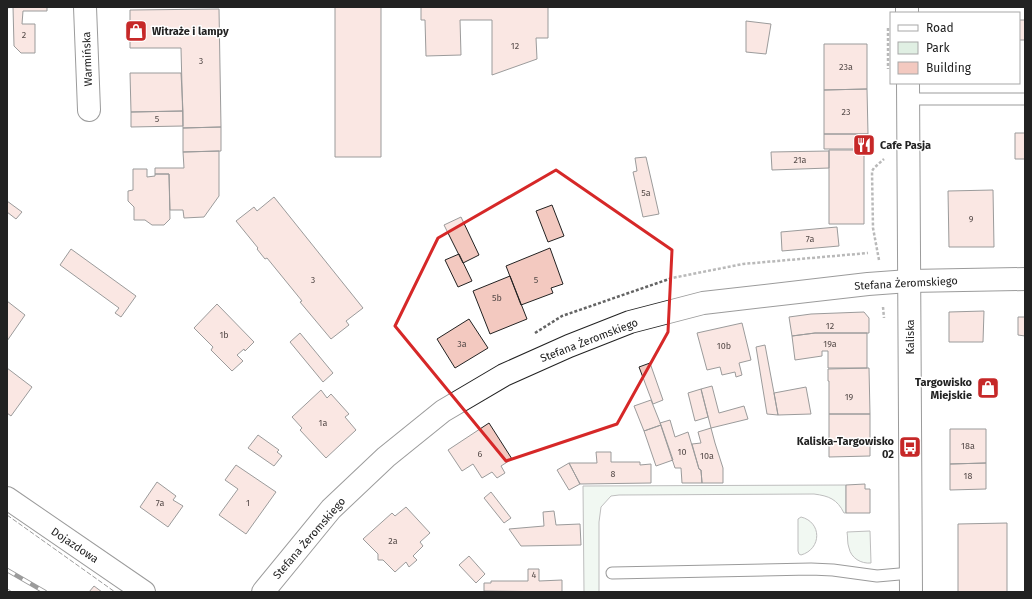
<svg xmlns="http://www.w3.org/2000/svg" width="1032" height="599" viewBox="0 0 1032 599" font-family="'Fira Sans',sans-serif">
<style>
.green{fill:#e0efe3;stroke:#6f6f6f}
.building{fill:#f3c9c0;stroke:#222}
.lines{fill:none;stroke-linecap:round;stroke-linejoin:round}
.service-casing{stroke:#222;stroke-width:13}
.minor-casing{stroke:#222;stroke-width:24}
.tertiary-casing{stroke:#222;stroke-width:24}
.path{stroke:#646464;stroke-width:2.5;stroke-dasharray:3 2;stroke-linecap:butt}
.service{stroke:#fff;stroke-width:11}
.minor{stroke:#fff;stroke-width:22}
.tertiary{stroke:#fff;stroke-width:22}
.rail-casing{stroke:#222;stroke-width:4.5}
.rail{stroke:#fff;stroke-width:3;stroke-dasharray:9;stroke-linecap:butt}
.fence{stroke:#222;stroke-width:1;stroke-dasharray:5 2;stroke-linecap:butt}
.marked{fill:none;stroke:#d62828;stroke-width:3;stroke-linejoin:round}
.labels{text-anchor:middle;stroke-width:3;stroke-linejoin:round;paint-order:stroke}
.number-label{font-size:9px;fill:#564c4a}
.poi-label{font-size:11px;font-weight:bold;fill:#222;stroke:#fff;text-anchor:start}
.street-label{font-size:11px;fill:#222;stroke:#fff}
</style>
<rect width="100%" height="100%" fill="#fff"/>
<path class="green" d="M846,485v28h-2c-7,-14 -15,-17 -30,-19l-195,1 -8,1 -10,11 -2,15v70h-15l-1,-106z
M801,517c21,5 21,32 0,38l-2,-1 -1,-3v-32z
M870,531l1,32c-10,1 -20,-5 -22,-15 -2,-5 -1,-11 -2,-16z"/>
<path class="building" d="M7,7h40v4h-24l-1,13h13v29h-14l-7,-7 -1,-39 -6,1z
M335,7h46v150h-46z
M421,7h127v31h-12l1,21 -45,16v-55h-32l1,35 -35,1 -1,-36h-4z
M219,9l2,118 -38,1 -2,-80h-51v-38z
M1019,20h6v20h-6z
M746,21l25,3 -5,30 -20,-2z
M824,44h43v45l-43,1z
M130,73h51l2,38 -52,1z
M867,89l1,45h-44v-44z
M183,111v15l-52,1v-15z
M221,127v24l-38,1v-24z
M1015,133h10v26h-10z
M824,134h44v15h-44z
M829,150h35v74h-35z
M219,151v45l-15,21 -20,1 -1,-8h-13l-1,-36h-14v-6h29l-1,-16z
M829,151v17l-57,2 -1,-18z
M646,157l13,57 -16,3 -10,-45 4,-1 -2,-13z
M133,169h14v8l8,-1v-2h14l1,45 -6,6h-12l-7,-5h-11v-13l-6,-6v-10l5,-1z
M993,190l1,57h-45l-1,-56z
M274,197l89,111 -17,13 3,4 -18,14 -31,-37 2,-1 -35,-43 -2,1 -8,-10 1,-1 -22,-27 18,-14 3,4z
M7,201l15,11 -6,7 -9,-7z
M552,205l12,31 -16,6 -12,-31z
M461,217l18,38 -16,8 -19,-38z
M837,227l2,19 -57,5 -1,-19z
M550,248l13,36 -12,4 2,5 -32,12 -15,-39z
M71,249l65,47 -15,21 -6,-4 4,-5 -59,-43z
M459,254l13,27 -14,6 -13,-27z
M510,276l17,43 -37,15 -17,-43z
M7,301l18,14 -18,26z
M217,304l37,38 -9,9 -1,-2 -7,6 6,6 -11,10 -21,-21 2,-3 -19,-19z
M984,311l-1,31h-34v-30z
M864,312l5,6v15h-54l-23,3 -3,-19 22,-3z
M1018,317h7v19l-7,-1z
M469,319l19,29 -33,20 -18,-29z
M742,323l9,37 -12,3 3,12 -6,2 -1,-5 -13,3 -2,-8 -13,3 -10,-37z
M300,333l33,40 -10,9 -33,-40z
M815,333h52v35h-39v-17h-6v5l-27,4 -3,-24z
M765,345l9,48 4,22 -11,-1 -11,-67z
M650,363l13,37 -10,4 -14,-37z
M7,368l25,19 -21,29 -4,-3z
M869,368l1,46h-41v-33h-1v-12z
M712,386l7,27 25,-7 4,13 -37,9 -10,-39z
M806,387l5,27 -33,1 -4,-22z
M701,389l7,28 -13,4 -7,-28z
M321,390l6,8 4,-4 18,20 -4,3 11,13 -30,28 -26,-28 2,-2 -10,-11z
M651,400l10,25 -17,6 -10,-25z
M829,414h41v42l-41,1z
M670,420l5,17 13,-5 11,37 2,1 1,13h-20l-1,-15h-6l-15,-45z
M489,423l23,36 -11,7 4,7 -8,5 -5,-6 -10,6 -9,-14 -11,7 -14,-21z
M661,425l12,35 -17,6 -12,-35z
M711,428l4,15 8,25v15h-21l-1,-13 -2,-1 -7,-25 9,-1 -3,-11z
M950,429h36v34l-36,1z
M258,435l21,15 -2,2 5,4 -8,10 -26,-18z
M596,452h15v10h29v3l11,-1v19l-71,1 -11,-21h28z
M569,463l11,21 -11,6 -12,-20z
M986,463v26l-36,1v-26z
M236,465l40,27 -30,42 -27,-19 19,-26 -13,-9z
M157,482l19,14 -3,4 10,6 -15,21 -28,-20z
M865,484v5h5v24h-24v-28z
M491,492l20,26 -7,5 -20,-25z
M406,507l24,26 -10,9 3,4 -10,10 4,4 -8,7 -3,-5 -11,10 -12,-12h-5v-6l-15,-15 29,-26 3,3z
M554,511l2,14 24,-1 1,21 -60,1 -12,-17 35,-3 -1,-14z
M1007,523v69h-49v-68z
M469,556l16,18 -9,9 -17,-18z
M528,569h11v12l23,-1v12l-78,-1v-8h7v-2h37z
M94,586l8,6h-13z"/>
<g class="lines">
<g class="service-casing">
<path id="service" d="M908,99h117
M612,573l199,-4 22,1 44,6 34,-3"/>
</g>
<g class="minor-casing">
<path id="minor" d="M85,7l4,103
M7,498l137,94
M263,592l68,-83 55,-52 57,-46 61,-36 65,-29 61,-24 73,-19 165,-19 41,-3 116,-2"/>
</g>
<g class="tertiary-casing">
<path id="tertiary" d="M907,7v6
M908,83l3,509"/>
</g>
<path class="path" d="M888,28v41
M879,260l-6,-32 -1,-57 2,-3 10,-9
M883,307l1,11
M535,333l27,-17 110,-38 71,-14 125,-11"/>
<use href="#service" class="service"/>
<use href="#minor" class="minor"/>
<use href="#tertiary" class="tertiary"/>
<g class="rail-casing">
<path id="rail" d="M7,570l38,22
M7,591l2,1"/>
</g>
<use href="#rail" class="rail"/>
<path class="fence" d="M7,515l108,77"/>
</g>
<path d="M0 0H1032V599H0ZM556,170l116,80 -4,82 -51,92 -111,37 -111,-135 43,-88z" fill="#fff" fill-opacity=".55" fill-rule="evenodd"/>
<path class="marked" d="M556,170l116,80 -4,82 -51,92 -111,37 -111,-135 43,-88z"/>
<defs>
<g id="shop-square" transform="scale(1.15)"><rect x="-9" y="-9" width="18" height="18" rx="4" fill="#c62828" stroke="#fff"/><path d="M-5-2.5h2.3a2.7 3.5 0 0 1 5.4 0H5L5.5 6h-11ZM-1.5-2.5h3a1.5 2.3 0 0 0-3 0Z" fill="#fff"/></g>
<g id="restaurant-square" transform="scale(1.15)"><rect x="-9" y="-9" width="18" height="18" rx="4" fill="#c62828" stroke="#fff"/><path d="M-5-6h1v4h1v-4h1v4h1v-4h1v5L-1.5 .5V6h-2V.5L-5-1ZM5-6V6H3V1.5H1.5Q1.5-4 5-6Z" fill="#fff"/></g>
<g id="bus-square" transform="scale(1.15)"><rect x="-9" y="-9" width="18" height="18" rx="4" fill="#c62828" stroke="#fff"/><path d="M-5-6H5V4H4V6H2V4H-2V6H-4V4H-5ZM-3.5-4V0h7V-4ZM-3.5 1.2v1.5H-2V1.2ZM2 1.2v1.5H3.5V1.2Z" fill="#fff"/></g>
</defs>
<g fill-rule="evenodd">
<use href="#shop-square" x="136" y="31"/>
<use href="#restaurant-square" x="864" y="145"/>
<use href="#shop-square" x="988" y="388"/>
<use href="#bus-square" x="910" y="447"/>
</g>
<g class="labels">
<g class="number-label">
<text x="24" y="38">2</text>
<text x="515" y="49">12</text>
<text x="201" y="64">3</text>
<text x="846" y="70">23a</text>
<text x="846" y="115">23</text>
<text x="157" y="122">5</text>
<text x="800" y="163">21a</text>
<text x="646" y="196">5a</text>
<text x="971" y="222">9</text>
<text x="810" y="242">7a</text>
<text x="313" y="283">3</text>
<text x="536" y="283">5</text>
<text x="497" y="301">5b</text>
<text x="830" y="329">12</text>
<text x="224" y="338">1b</text>
<text x="462" y="347">3a</text>
<text x="830" y="347">19a</text>
<text x="724" y="349">10b</text>
<text x="849" y="400">19</text>
<text x="323" y="426">1a</text>
<text x="968" y="449">18a</text>
<text x="682" y="455">10</text>
<text x="480" y="457">6</text>
<text x="707" y="459">10a</text>
<text x="613" y="477">8</text>
<text x="968" y="479">18</text>
<text x="160" y="506">7a</text>
<text x="248" y="506">1</text>
<text x="393" y="544">2a</text>
<text x="534" y="578">4</text>
</g>
<g class="poi-label">
<text x="152" y="35">Witraże i lampy</text>
<text x="880" y="149">Cafe Pasja</text>
<text x="972" y="386" text-anchor="end">Targowisko<tspan x="972" dy="13">Miejskie</tspan></text>
<text x="894" y="445" text-anchor="end">Kaliska-Targowisko<tspan x="894" dy="13">02</tspan></text>
</g>
<g class="street-label">
<text transform="translate(87 59) rotate(-92)" y="4">Warmińska</text>
<text transform="translate(906 283) rotate(-3)" y="4">Stefana Żeromskiego</text>
<text transform="translate(910 337) rotate(-90)" y="4">Kaliska</text>
<text transform="translate(589 340) rotate(-21)" y="4">Stefana Żeromskiego</text>
<text transform="translate(309 538) rotate(-49)" y="4">Stefana Żeromskiego</text>
<text transform="translate(75 545) rotate(34)" y="4">Dojazdowa</text>
</g>
</g>
<rect width="1032" height="599" fill="none" stroke="#222222" stroke-width="16"/>
<rect x="890" y="12" width="130" height="72" fill="#ffffff" stroke="#a7a7a7"/>
<rect x="898" y="25" width="20" height="6" fill="#ffffff" stroke="#a7a7a7"/>
<text x="926" y="32" font-size="12" fill="#222222">Road</text>
<rect x="898" y="42" width="20" height="12" fill="#e0efe3" stroke="#a7a7a7"/>
<text x="926" y="52" font-size="12" fill="#222222">Park</text>
<rect x="898" y="62" width="20" height="12" fill="#f3c9c0" stroke="#a7a7a7"/>
<text x="926" y="72" font-size="12" fill="#222222">Building</text>
</svg>
